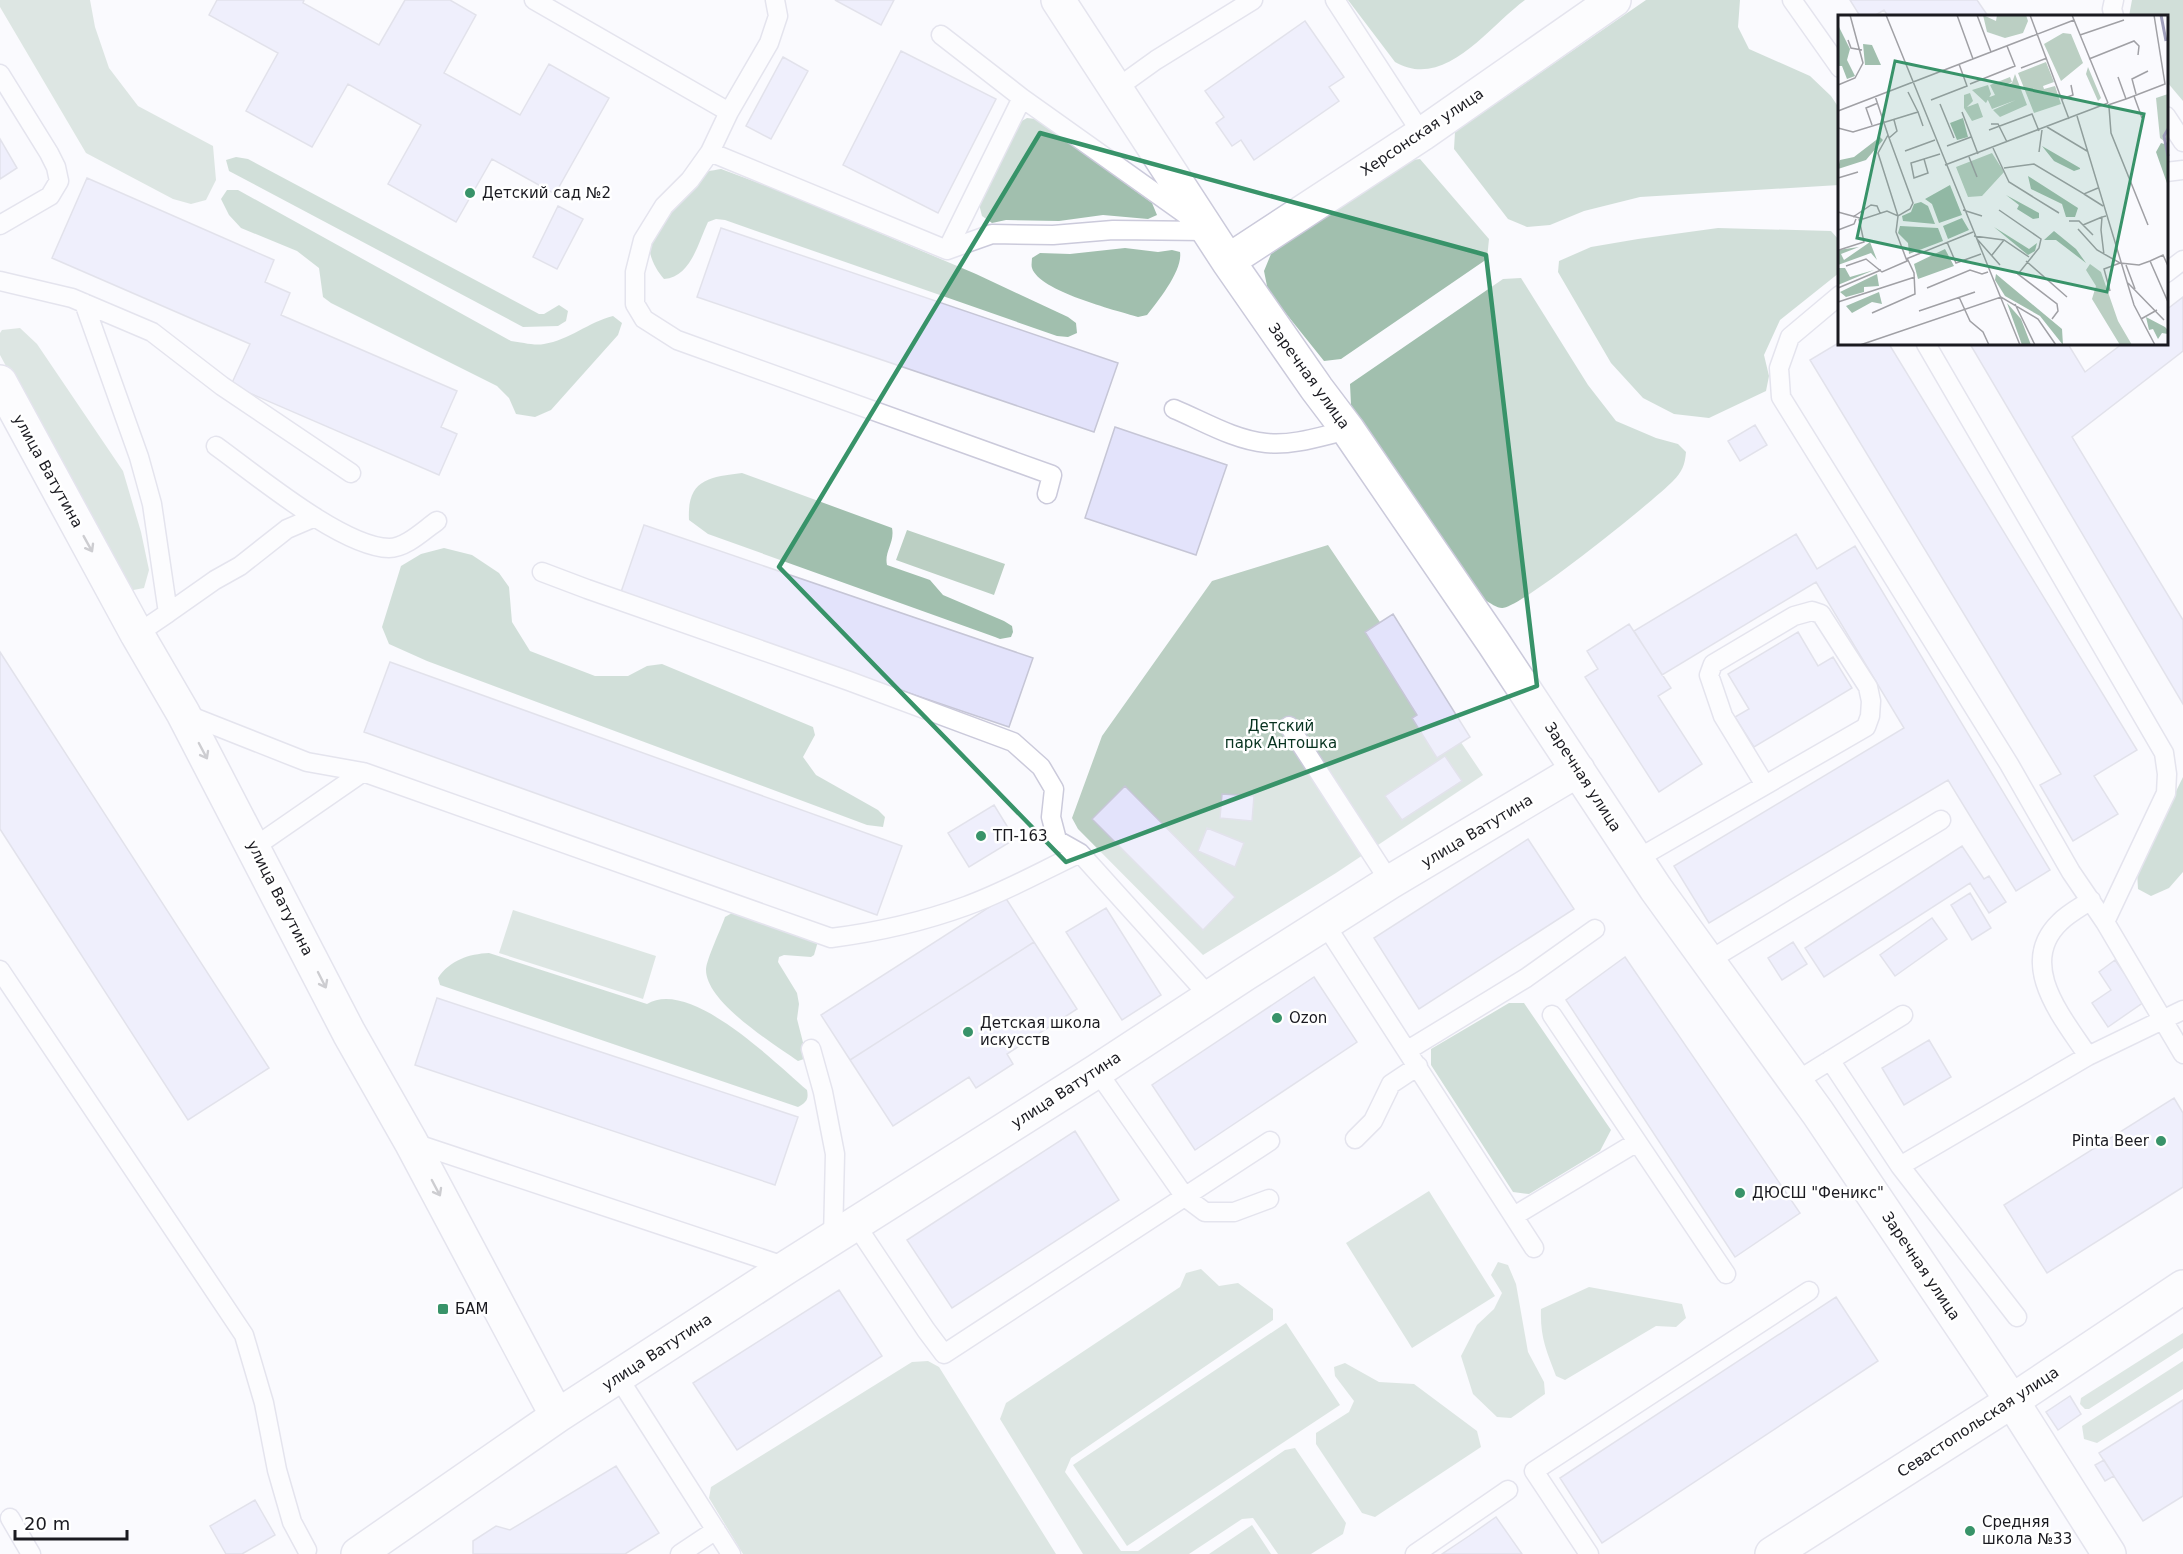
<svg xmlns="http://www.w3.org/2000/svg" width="2183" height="1554" viewBox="0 0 2183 1554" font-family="'DejaVu Sans',sans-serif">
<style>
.green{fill:#bbcfc3}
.forest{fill:#a1bfae}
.building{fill:#e3e3fb;stroke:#c6c6d6;stroke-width:1.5}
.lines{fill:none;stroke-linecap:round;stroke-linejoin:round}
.lane-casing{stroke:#cbcadb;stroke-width:21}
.street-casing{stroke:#cbcadb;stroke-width:36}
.secondary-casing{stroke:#cbcadb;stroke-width:36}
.lane{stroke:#fff;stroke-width:18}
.street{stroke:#fff;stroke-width:33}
.secondary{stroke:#fff;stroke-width:33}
.oneway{stroke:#98989b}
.marked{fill:none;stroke:#389369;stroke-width:4.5;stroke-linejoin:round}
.poi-dot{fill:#389369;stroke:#fff;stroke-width:2}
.labels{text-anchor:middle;stroke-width:5;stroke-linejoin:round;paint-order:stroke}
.street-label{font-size:15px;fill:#1a1a20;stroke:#fff}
.poi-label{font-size:15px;fill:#1a1a20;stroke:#fff;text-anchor:start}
.park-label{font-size:15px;fill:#07321f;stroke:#fff}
.inset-river{fill:none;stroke:#a09fbc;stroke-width:3}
.inset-road{fill:none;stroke:#a0a0a5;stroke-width:1.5}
.view{fill:#389369;fill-opacity:0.15;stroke:#389369;stroke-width:3}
.inset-edge{fill:none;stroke:#1a1a20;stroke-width:3}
</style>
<rect width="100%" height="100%" fill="#fafafe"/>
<path class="green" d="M0,0h90l5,27 14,41 29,38 75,40 3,34 -10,20 -15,4 -18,-5 -87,-46 -86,-146z
M20,328l17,16 86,127 18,61 8,38 -5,18 -16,3 -128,-236v-22l2,-3z
M907,530l98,34 -11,31 -98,-35z
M1328,545l155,230 -147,98 -133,82 -125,-126 -6,-11 30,-82 110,-155z
M513,910l143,46 -13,43 -144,-46z
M1429,1191l66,105 -83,52 -66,-105z
M1498,1262l10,3 8,19 12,68 16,30 1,12 -34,24 -14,-1 -24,-23 -12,-38 16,-31 17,-16 8,-16 -11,-18z
M1201,1269l18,17 19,-3 35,26v11l-202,138 -6,14 56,79h17l147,-101 10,-2 51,75 -3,11 -32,20h-33l-25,-36 -11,1 -53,35h-106l-83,-135 6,-16 174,-116 6,-14z
M1589,1287l93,17 4,14 -10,9 -20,-1 -91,54 -9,-4c-10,-26 -16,-39 -15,-67z
M1286,1323l54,82 -213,141 -54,-81z
M2183,1333v15l-94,61h-4l-5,-5 1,-6z
M928,1361l11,6 117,187h-313l-34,-56 2,-11 201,-125z
M2183,1361v28l-86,54 -13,-4 -2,-13z
M1345,1363l34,19 35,2 63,47 4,16 -106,70 -13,-4 -46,-69v-11l33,-21 5,-11 -19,-25 -1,-9z
M1252,1525l19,29h-62z"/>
<path class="forest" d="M1348,0h177c-36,26 -80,91 -130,62z
M1646,0h94l-2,27 11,22 61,27 21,20 8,12v77l-199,12 -56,14 -34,14 -23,2 -19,-8 -54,-70 1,-17z
M2132,0h51v101l-16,-19 -1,-66h-37z
M1027,118l9,1 116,84 5,12 -9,4 -45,-4 -44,6 -53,-1 -14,3 -10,-7 -3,-12 41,-82z
M236,157l12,2 291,155h5l15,-9 9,6 -2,10 -8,5 -35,1 -294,-156 -3,-11z
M1420,159l69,80 -2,20 -146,100 -17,2 -56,-70 -4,-20 7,-17 133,-93z
M721,169l62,23 193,82 92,43 8,6 1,10 -9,4 -11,-1 -332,-116 -9,-1 -8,3c-10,21 -17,55 -44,57 -8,-9 -17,-25 -14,-38 4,-12 46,-64 57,-69 4,-2 10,-2 14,-3z
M227,190h11l273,151c10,1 23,5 33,3 25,-4 45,-22 69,-28l9,7 -4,12 -67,75 -16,7 -19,-3 -7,-16 -12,-12 -166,-83 -8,-6 -4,-29 -22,-17 -56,-23 -12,-13 -8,-16z
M1718,228l113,3 8,9v33l-59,47 -16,35 5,21 -3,15 -57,27 -35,-4 -31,-16 -32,-35 -53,-91 1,-11 32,-14 47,-8z
M1125,248l33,4 14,-2 8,2c3,18 -22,49 -33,63l-9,2c-23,-7 -99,-26 -106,-49 -1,-3 0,-7 0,-10l8,-5 30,1z
M1521,278l67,107 28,36 40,17 22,6 8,8c-1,13 -4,20 -13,29 -17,18 -153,128 -171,127 -5,0 -12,-5 -17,-8l-134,-195 -1,-21 153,-105z
M742,473l150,55c3,14 -8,24 -5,37l43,15 13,15 61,26 8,5 1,6 -2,5 -11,2 -5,-2 -287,-103 -19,-14c-2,-40 19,-43 53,-47z
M444,548l28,7 27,18 10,14 3,35 18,29 65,25h33l19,-10 15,-2 151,63 2,8 -12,22 13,18 62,35 7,7 -2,10 -16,-2 -440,-164 -38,-17 -7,-17 19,-61 20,-12z
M2183,777v95l-14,16 -18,8 -13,-7 -1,-18z
M740,912l79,26 -5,17 -3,2 -27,-2 -5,2 -1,5 19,31 2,11 -2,15 10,39 -9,3c-24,-17 -93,-59 -92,-92 1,-11 15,-40 19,-52l7,-4z
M489,953l158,51c44,-26 128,59 160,86 2,10 -1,12 -9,17l-358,-122 -2,-7c12,-18 31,-24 51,-25z
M1509,1003h15l87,127 -11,21 -71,43 -16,-2 -82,-127v-16z"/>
<path class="building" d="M217,0h87l-1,3 76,42 26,-45h45l26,15 -32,58 76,42 29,-51 60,34 -54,96 -63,-35 -36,63 -68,-38 33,-59 -73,-41 -36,63 -66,-36 32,-58 -69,-38z
M835,0h59l-13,25z
M1850,0h127l11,16h-100l-4,-6 -10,6h-14z
M1305,21l39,56 -15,10 10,14 -85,59 -13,-20 -9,6 -16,-23 8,-6 -19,-26z
M901,51l95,48 -58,114 -95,-48z
M783,57l25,14 -37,68 -25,-13z
M0,139l17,29 -17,11z
M87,178l187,82 -9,22 25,11 -9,22 176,76 -16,36 16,7 -18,41 -208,-90 19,-41 -198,-86z
M558,206l25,13 -26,50 -24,-12z
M721,228l397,135 -24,69 -397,-135z
M2183,297v54l-111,86 111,183v84l-213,-360h98l17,28 37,-28h44v-34z
M1840,342l49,2 248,406 -43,26 24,38 -45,27 -33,-56 21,-11 -251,-414z
M1755,425l12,20 -27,16 -12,-20z
M1115,427l112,38 -31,90 -111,-37z
M644,525l389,133 -24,69 -389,-132z
M1796,534l21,35 38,-23 195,324 -34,21 -68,-111 -239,143 -35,-57 230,-138 -88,-146 -154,93 -28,-44z
M1393,614l77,123 -33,21 -25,-40 5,-3 -52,-83z
M1629,624l42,64 -13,8 44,68 -43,28 -74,-115 13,-8 -11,-18z
M1798,632l20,34 15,-9 19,31 -98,59 -19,-30 14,-8 -21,-35z
M0,652l269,416 -81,52 -188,-291z
M390,662l512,184 -25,69 -513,-183z
M1445,756l17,25 -60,39 -17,-24z
M1125,786l110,111 -32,33 -111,-111z
M1222,794l32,2 -2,25 -32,-3z
M994,805l21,34 -46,28 -21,-34z
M1207,828l37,15 -9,24 -37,-16z
M1528,839l46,70 -155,100 -45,-71z
M1962,846l22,33 5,-3 17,26 -17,11 -19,-30 -146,94 -19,-29z
M1970,893l21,35 -19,12 -21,-35z
M1005,897l72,112 -70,45 6,10 -37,24 -7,-11 -76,49 -72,-111z
M1005,897l29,45 -184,118 -29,-45z
M1106,908l55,87 -39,25 -56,-88z
M1932,918l15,21 -52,37 -15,-21z
M1034,942l43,67 -70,45 6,10 -37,24 -7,-11 -76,49 -43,-66z
M1793,942l14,22 -25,16 -14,-22z
M1625,957l175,256 -65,44 -169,-257z
M2115,960l29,42 -36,25 -16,-24 19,-13 -12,-18z
M1314,977l43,65 -162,108 -43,-65z
M437,998l361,119 -23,68 -360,-120z
M1929,1040l22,37 -47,28 -22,-37z
M2174,1098l9,15v74l-136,86 -43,-68z
M1075,1131l44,69 -167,108 -45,-68z
M839,1290l43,66 -145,94 -44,-67z
M1836,1297l42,64 -276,182 -42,-65z
M2070,1396l11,18 -23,16 -12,-18z
M2183,1400v96l-40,25 -44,-68z
M2104,1460l10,16 -9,5 -10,-16z
M616,1466l43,67 -34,21h-152v-13l23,-15 14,4z
M255,1500l20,35 -33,19h-16l-16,-28z
M1496,1517l26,37h-80l27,-18z"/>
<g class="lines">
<g class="lane-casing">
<path id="lane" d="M534,0l195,112
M775,0l3,16 -9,27 -40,69 -19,40 -20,28 -26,26 -21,34 -8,32v32l9,15 33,21 375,135 -5,19
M1335,0l87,134
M1792,0l48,68
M2114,0l-2,9 2,7
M941,35l81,63 170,121
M0,74l49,79 7,14 3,14 -9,15 -50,29
M1117,88l39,-28 97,-60
M2166,116l17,26
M710,152l237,98 45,-16 61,1 60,-5 95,1
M2166,172l17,-2
M947,250l75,-152
M2166,273l17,-13
M0,281l72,17 80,34 70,54 129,87
M1840,295l-50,42 -11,31 2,29 228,367 62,108 34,50
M84,303l55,154 13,47 16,109 -31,21
M1926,344l238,409 3,21 -1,19 -61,129 78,132
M1174,409c29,12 60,31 92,34 27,3 56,-7 82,-13
M216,446c39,28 126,101 173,102 17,0 35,-18 48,-27
M542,572l45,17 262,92 164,61 28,25 13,22 -3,28 6,23 23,13 129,143
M168,613l47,-33 25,-14 47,-37 28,-12
M183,713l124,49 56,10
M1289,726l101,156
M253,848l110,-76 468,166c47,-6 91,-16 135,-32 39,-14 76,-35 114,-53
M1637,859l229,-132 4,-11 1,-15 -3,-14 -47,-73 -9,-3 -18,5 -81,48 -4,11 14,41 42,69
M1325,924l209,324
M1708,961l233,-141
M0,970l244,365 20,68 13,67 15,52 15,28
M1552,1015l174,259
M811,1049l12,43 12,62 -2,85
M1408,1050l118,-72 69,-49
M2088,1056c-25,-38 -72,-92 -28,-134 9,-9 21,-15 31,-22
M1830,1060l70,106 188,-110 95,-46
M1097,1071l88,126 20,15h29l35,-13
M1795,1082l108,-67
M1355,1139l18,-18 18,-37 27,-18
M411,1142l376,125
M1900,1166l117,151
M1514,1216l123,-74
M856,1225l70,105 18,24 326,-213
M618,1377l113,177
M10,1518l21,36
M680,1554l36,-24
M1415,1554l93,-64
M1589,1554l-55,-83 275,-180"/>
</g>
<g class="street-casing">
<path id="street" d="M1058,0l170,261 89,128 31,41 145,212 163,247 162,224 194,288
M1228,261l194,-127 192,-134
M0,382l137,252 46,79 166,320 62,109 146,274
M358,1554l199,-138 230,-149 310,-196 148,-97 145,-92 188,-112"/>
</g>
<g class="secondary-casing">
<path id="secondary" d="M2012,1401l97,153
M1772,1554l240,-153 171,-114"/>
</g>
<use href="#lane" class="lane"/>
<use href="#street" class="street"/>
<use href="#secondary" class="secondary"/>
</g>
<defs><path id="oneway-shaft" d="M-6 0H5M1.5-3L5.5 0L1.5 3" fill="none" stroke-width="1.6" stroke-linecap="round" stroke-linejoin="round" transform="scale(1.5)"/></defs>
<g class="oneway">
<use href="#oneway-shaft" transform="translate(88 544) rotate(61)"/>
<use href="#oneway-shaft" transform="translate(203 751) rotate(62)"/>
<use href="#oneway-shaft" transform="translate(322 980) rotate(63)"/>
<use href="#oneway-shaft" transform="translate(436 1188) rotate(62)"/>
</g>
<path d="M0 0H2183V1554H0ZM1040,133l446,122 51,431 -471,176 -287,-295z" fill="#fafafe" fill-opacity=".55" fill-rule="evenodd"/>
<path class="marked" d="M1040,133l446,122 51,431 -471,176 -287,-295z"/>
<g class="poi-dot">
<circle cx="470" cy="193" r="6"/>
<circle cx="981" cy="836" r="6"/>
<circle cx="1277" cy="1018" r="6"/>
<circle cx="968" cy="1032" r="6"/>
<circle cx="2161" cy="1141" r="6"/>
<circle cx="1740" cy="1193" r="6"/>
<rect x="437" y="1303" width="12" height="12" rx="3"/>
<circle cx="1970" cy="1531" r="6"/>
</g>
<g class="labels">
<g class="street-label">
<text transform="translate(1422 132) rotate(-34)" y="5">Херсонская улица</text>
<text transform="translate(1309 376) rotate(54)" y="5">Заречная улица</text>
<text transform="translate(48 471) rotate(61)" y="5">улица Ватутина</text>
<text transform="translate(1583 777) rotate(57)" y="5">Заречная улица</text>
<text transform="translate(1477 831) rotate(-31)" y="5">улица Ватутина</text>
<text transform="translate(280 898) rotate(63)" y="5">улица Ватутина</text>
<text transform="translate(1066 1090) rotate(-33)" y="5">улица Ватутина</text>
<text transform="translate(1921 1266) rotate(56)" y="5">Заречная улица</text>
<text transform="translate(657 1352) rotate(-33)" y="5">улица Ватутина</text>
<text transform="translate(1978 1422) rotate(-33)" y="5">Севастопольская улица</text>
</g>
<g class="poi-label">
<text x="482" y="198">Детский сад №2</text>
<text x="993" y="841">ТП-163</text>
<text x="1289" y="1023">Ozon</text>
<text x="980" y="1028">Детская школа<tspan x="980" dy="17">искусств</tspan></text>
<text x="2149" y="1146" text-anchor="end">Pinta Beer</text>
<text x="1752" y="1198">ДЮСШ "Феникс"</text>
<text x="455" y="1314">БАМ</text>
<text x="1982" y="1527">Средняя<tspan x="1982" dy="17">школа №33</tspan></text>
</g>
<g class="park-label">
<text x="1281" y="731">Детский<tspan x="1281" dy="17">парк Антошка</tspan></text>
</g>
</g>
<g transform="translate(1838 15)">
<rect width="330" height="330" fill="#fafafe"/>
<path d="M145,0l13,6 1,-6h29l2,6 -5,12 -18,5 -18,-6zM225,18l8,1 12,29 -22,18 -17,-37zM208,47l8,20 -11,4 1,3 11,-3 6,18 -27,9 -16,-40zM250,52l13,31 -3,3 -12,-27zM177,59l12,31 -27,12 -7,-7 23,-10 -24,9 -5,-11 8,-3 -5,-10 20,-8 2,5 -12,5 12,-4zM150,70l3,9 -5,9 -14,-13zM132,78l3,8 -6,6 11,-4 5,14 -11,4 -8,-13v-13zM330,79v46l-4,1 -4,-3 -4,-40zM154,138l12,19 -22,24 -14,1 -12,-30zM252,249l11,8 17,49 14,24h-12l-28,-46 4,-13 -10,-16z" fill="#bbcfc3"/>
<path d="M0,10l12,24 -3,11 8,16 -8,3 -5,-13h-4zM25,29l9,1 9,20h-16zM125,103l5,19 -11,3 -7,-17zM42,122l3,3 -17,20 -28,9 2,-9 14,-3zM323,128l7,2v41l-12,-34zM204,131l38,22v1l-6,2 -20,-10zM190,161l50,32 -3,9h-9l-4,-13 -31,-15zM112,170l12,30 -23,8 -7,-19 -7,-5zM168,180l33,18v5l-6,1 -16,-10 2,-4zM83,187l7,4 7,18 -32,-3 -1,-5 9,-4 3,-8zM124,203l7,12 -21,9 -5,-13zM62,211l38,2 5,13 -34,13 -1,-11 -10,-10zM156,212l35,22 8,-6 -2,8 -7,4zM216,216l22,18 10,14 -30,-23h-12zM32,227l7,18 -6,-7 -33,12v-15l21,-3 -18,7 3,6zM107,234l9,17 -36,13 -4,-15zM0,253h7l5,9 24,-7 -36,15zM39,259l2,12 -15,1v5l-18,5 -6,-5zM158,259l66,55 1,16 -23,-29 -35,-20 -10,-16zM41,277l3,12 -10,-2 -20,11 -6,-7zM169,288l14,16 10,26h-9zM308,302l19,10 3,3v4l-6,-1 -4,6 -5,-10 -4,1z" fill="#a1bfae"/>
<path class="inset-river" d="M323,0l5,26M330,114l-4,7 4,20"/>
<path class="inset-road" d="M48,0l134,330M119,0l16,44M139,0l14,37M192,0l39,104M236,5l34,83M242,20l44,-15M10,25l3,8 11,2M251,44l45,-18 5,5 -1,9M183,53l26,-10M132,69l45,-18 -8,-20M0,70l17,-7 8,-15 -13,-48M70,77l10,20M298,79l-4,-15 16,-8M296,81l8,22M224,84l11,-4 -2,-10M288,84l39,-15 -11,-69M93,85l36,-14 -8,-22M102,89l14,34M270,90l18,-6 -8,-22M271,92l2,26 37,92M0,96l236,-91 -2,-5M124,97l16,42M239,101l57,189 21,40M153,109h7l9,18M34,110l-6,-17 12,-5M209,112l40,24M0,113l15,4 65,-20 5,14M151,115l43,-16 7,17M51,123l8,-7 -3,-11M109,131l24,-9M155,133l16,34 50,31M67,136l30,-11M201,137l3,-22M131,142l8,20M86,144l4,14 -14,5 -3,-15 29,-9M107,150l163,-62M166,153l30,-4 50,30 14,-6M0,163l20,-6M246,179l19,12M125,195l19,6M161,195l42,29 -2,9 -21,26 39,30 1,7 -6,8M0,197l25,7 24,-8 11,5 12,-7 3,-6 -25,-68M15,202l18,-12 6,1 3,7M231,206h10l14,14M245,210l19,-8M240,214l19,21 23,13 19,2 11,-4 18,41M0,215l16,-6 2,-5M136,221l30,4 25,17M139,224l23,26M109,227l9,21 25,-9M1,235l25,-8 -5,-23M154,240l12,-15M266,240l-3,-25 1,-13 4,-1M68,244l67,-27M188,246l41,36M312,246l13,-6 5,11M288,250l9,24M8,251l20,-7 16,13 25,-11 -11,-29 2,-16 -20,-63 10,-18 -13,-39M290,268l36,37M0,273l43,-18M89,273l43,-18 12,4 6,-2M272,276l-6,-22 16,-6M121,282l11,24 13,11 6,13M0,287l77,-25M177,289l20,41M81,296l56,-19M34,298l43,-19 -1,-21 -7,-15M303,304l16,-9M22,330l141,-48 37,22 18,26"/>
<path class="view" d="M57,46l249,53 -37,178 -250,-54z"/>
<rect width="330" height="330" class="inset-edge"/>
</g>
<path d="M15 1530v9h112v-9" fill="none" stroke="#1a1a20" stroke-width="3"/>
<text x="24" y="1530" font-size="18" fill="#1a1a20" stroke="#ffffff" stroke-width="4.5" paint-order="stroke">20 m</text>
</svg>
